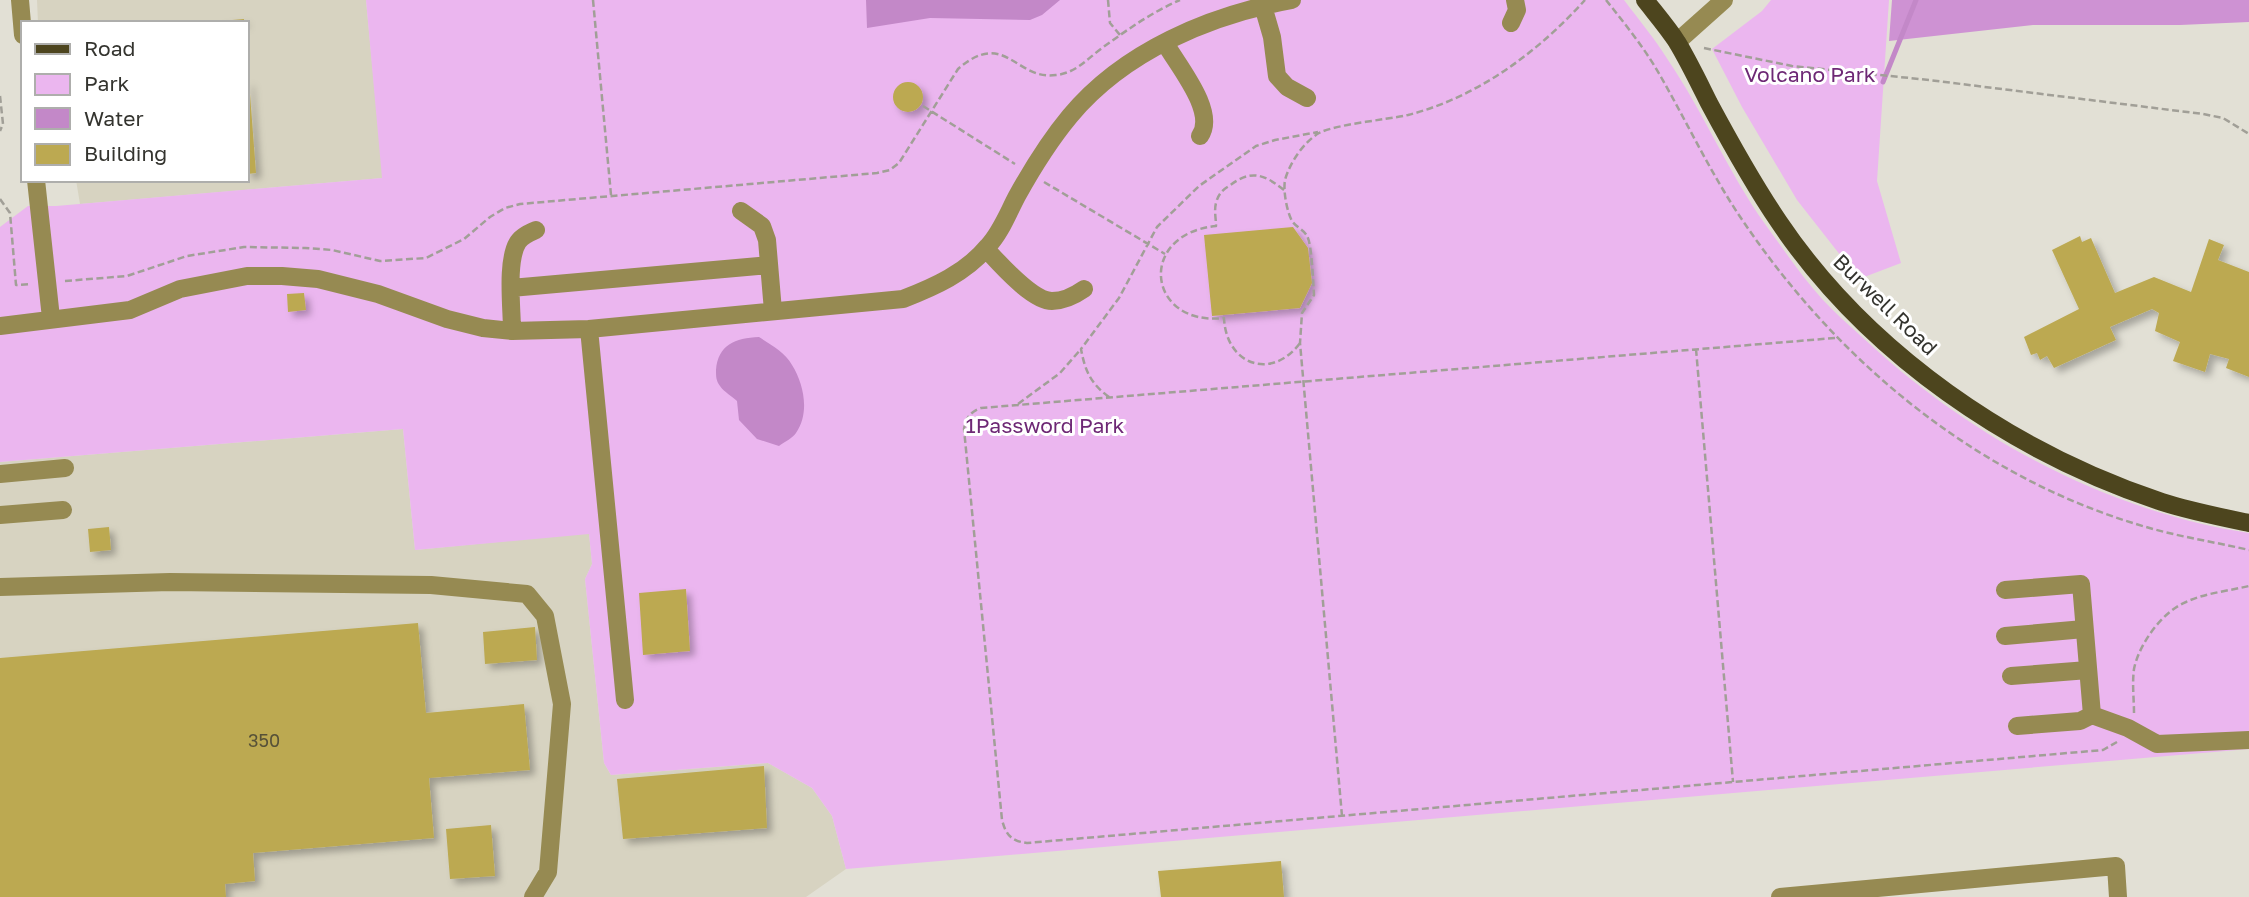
<svg xmlns="http://www.w3.org/2000/svg" width="2249" height="897" viewBox="0 0 2249 897" font-family="'Golos Text',sans-serif">
<style>
.built{fill:#d7d3c1}
.green{fill:#ebb6ef}
.forest{fill:#ce92d3}
.water{fill:#c388c8}
.lines{fill:none;stroke-linecap:round;stroke-linejoin:round}
.stream{stroke:#c388c8;stroke-width:5}
.building{fill:#bca951;filter:url(#shadow)}
.path{stroke:#a19f97;stroke-width:2.5;stroke-dasharray:7 3.5;stroke-linecap:butt}
.minor{stroke:#968a52;stroke-width:18}
.major{stroke:#4d451e;stroke-width:18}
.labels{text-anchor:middle;stroke-width:6;stroke-linejoin:round;paint-order:stroke}
.number-label{font-size:18px;fill:#565138}
.park-label{font-size:21px;fill:#6e2875;stroke:#fff}
.street-label{font-size:21px;fill:#34342f;stroke:#fff}
</style>
<defs>
<filter id="shadow"><feDropShadow dx="5" dy="5" stdDeviation="3.5" flood-color="#0004"/></filter>
</defs>
<rect width="100%" height="100%" fill="#e2e0d5"/>
<path class="built" d="M37,0h329l17,178 -303,26 -4,-24h171v-157h-209z
M403,429l12,121 174,-17 3,31 -7,15 19,184 7,12 157,-12 44,25 20,28 14,53 -40,28h-806v-435z"/>
<path class="green" d="M366,0h1258c15,20 31,39 44,60 36,53 60,112 97,164 19,26 37,53 58,76 12,13 26,25 39,37 106,99 243,174 387,196v216l-1403,120 -14,-53 -20,-28 -44,-25 -157,12 -7,-12 -19,-184 7,-15 -3,-30 -174,16 -12,-121 -403,33v-235l28,-21h28l326,-28z
M1771,0h118l-12,181 24,82 -42,16 -62,-79 -55,-93 -30,-58 50,-38z"/>
<path class="forest" d="M1892,0h357v22l-69,3h-147l-144,16z"/>
<path class="water" d="M866,0h194l-18,15 -12,5 -100,-2 -63,10z
M759,337c12,8 26,15 33,28 12,19 18,48 4,68 -3,5 -12,9 -17,13l-22,-7 -18,-19 -2,-19c-5,-5 -13,-9 -17,-15 -4,-5 -4,-10 -4,-16 2,-25 19,-32 43,-33z"/>
<g class="lines">
<path class="stream" d="M1883,82l33,-82"/>
</g>
<path class="building" d="M244,19v4h-24v-2z
M247,81h2l7,92 -9,1z
M893 97a15 15 0 1 1 30 0a15 15 0 1 1-30 0Z
M1293,227l15,21 4,35 -12,25 -88,8 -8,-81z
M2080,236l2,6 9,-4 24,55 39,-16 37,15 18,-53 15,6 -6,15 31,12v105l-23,-9 3,-9 -19,-5 -5,18 -32,-11 7,-19 -25,-11 4,-18 -7,-4 -42,18 6,13 -62,28 -7,-12 -7,4 -3,-7 -6,2 -7,-18 55,-28 -27,-59z
M304,293l2,17 -18,2 -1,-18z
M109,527l2,23 -21,2 -2,-23z
M686,589l4,62 -47,4 -4,-62z
M418,623l8,90 98,-9 6,66 -101,8 5,60 -181,15 2,28 -30,3 1,13h-226v-239z
M535,627l2,33 -52,4 -2,-32z
M764,766l3,62 -144,11 -6,-60z
M491,825l4,51 -45,3 -4,-50z
M1281,861l3,36h-123l-3,-26z"/>
<g class="lines">
<path class="path" d="M593,0l18,195
M1108,0l2,23 10,12
M1606,0c19,24 40,50 55,77 28,49 52,101 84,147 96,141 235,255 401,303 34,10 69,15 103,23
M1704,48l88,18 137,14 274,34 20,4 26,16
M0,96l3,28 -3,7
M923,106l92,58
M1044,182l121,72
M1284,190c-20,-16 -33,-21 -55,-4 -7,4 -11,9 -13,17 -2,7 0,16 0,23 -80,8 -69,101 8,92 2,47 48,63 76,25
M0,199l10,14 6,72 15,-1
M65,281l62,-5 60,-20 57,-9 61,1 27,2 48,11 46,-3 38,-19 26,-22 15,-9 15,-4 357,-31 13,-3 9,-7 59,-94c47,-41 58,12 98,6 20,-2 31,-16 46,-27 25,-18 50,-36 78,-48
M1835,338l-854,70c-11,4 -15,10 -17,21l38,391c4,15 9,21 25,23l1076,-93 14,-8
M1696,349l37,433
M1109,397c-18,-13 -24,-26 -28,-48l38,-51 38,-71 42,-41 57,-40 19,-6 43,-8
M1018,404l42,-31 21,-24
M2134,713c0,-14 -2,-29 0,-44 5,-25 28,-57 52,-67 19,-9 42,-11 63,-16
M1342,816l-42,-473 2,-30 12,-18c-1,-12 -2,-51 -7,-59 -3,-6 -11,-9 -15,-15 -5,-9 -9,-30 -7,-41 5,-18 19,-38 34,-47 18,-9 66,-13 89,-18 70,-18 130,-63 177,-115"/>
<path class="minor" d="M20,0l3,35
M1263,6l9,31 5,39 10,11 20,11
M1511,23l6,-13 -2,-10
M1677,42l47,-42
M1165,43c13,23 52,69 35,93
M36,180l15,138
M741,211l21,15 5,14 6,71
M986,249c13,14 46,52 66,52 12,0 22,-5 32,-12
M511,288l258,-23
M0,326l130,-16 50,-21 67,-13h35l36,3 60,15 69,25 36,9 29,3 77,-2 314,-30c31,-12 63,-26 85,-53 13,-14 20,-33 29,-50 15,-27 33,-56 53,-80 54,-65 140,-101 222,-116
M589,329l36,371
M512,331c0,-23 -6,-70 6,-89 4,-6 11,-9 18,-12
M0,474l65,-6
M0,515l63,-5
M0,587l170,-5 261,3 96,9 18,22 17,88 -14,168 -15,25
M2005,590l76,-6 11,131 36,13 29,16 92,-4
M2005,636l79,-7
M2011,676l77,-6
M2017,726l63,-5 12,-6
M1780,897l336,-31 2,31"/>
<path class="major" d="M1645,0c11,14 23,28 32,42 12,20 22,41 32,61 22,41 44,81 70,119 89,132 233,230 383,280 28,9 58,15 87,21"/>
</g>
<g class="labels">
<g class="number-label">
<text x="264" y="747">350</text>
</g>
<g class="park-label">
<text x="1810" y="82">Volcano Park</text>
<text x="1045" y="433">1Password Park</text>
</g>
<g class="street-label">
<text transform="translate(1885 305) rotate(44)" y="7">Burwell Road</text>
</g>
</g>
<rect x="21" y="21" width="228" height="161" fill="#ffffff" stroke="#aeaeac" stroke-width="2"/>
<rect x="35" y="44" width="35" height="10" fill="#4d451e" stroke="#aeaeac" stroke-width="2"/>
<text x="84" y="56" font-size="21" fill="#34342f">Road</text>
<rect x="35" y="74" width="35" height="21" fill="#ebb6ef" stroke="#aeaeac" stroke-width="2"/>
<text x="84" y="91" font-size="21" fill="#34342f">Park</text>
<rect x="35" y="108" width="35" height="21" fill="#c388c8" stroke="#aeaeac" stroke-width="2"/>
<text x="84" y="126" font-size="21" fill="#34342f">Water</text>
<rect x="35" y="144" width="35" height="21" fill="#bca951" stroke="#aeaeac" stroke-width="2"/>
<text x="84" y="161" font-size="21" fill="#34342f">Building</text>
</svg>
